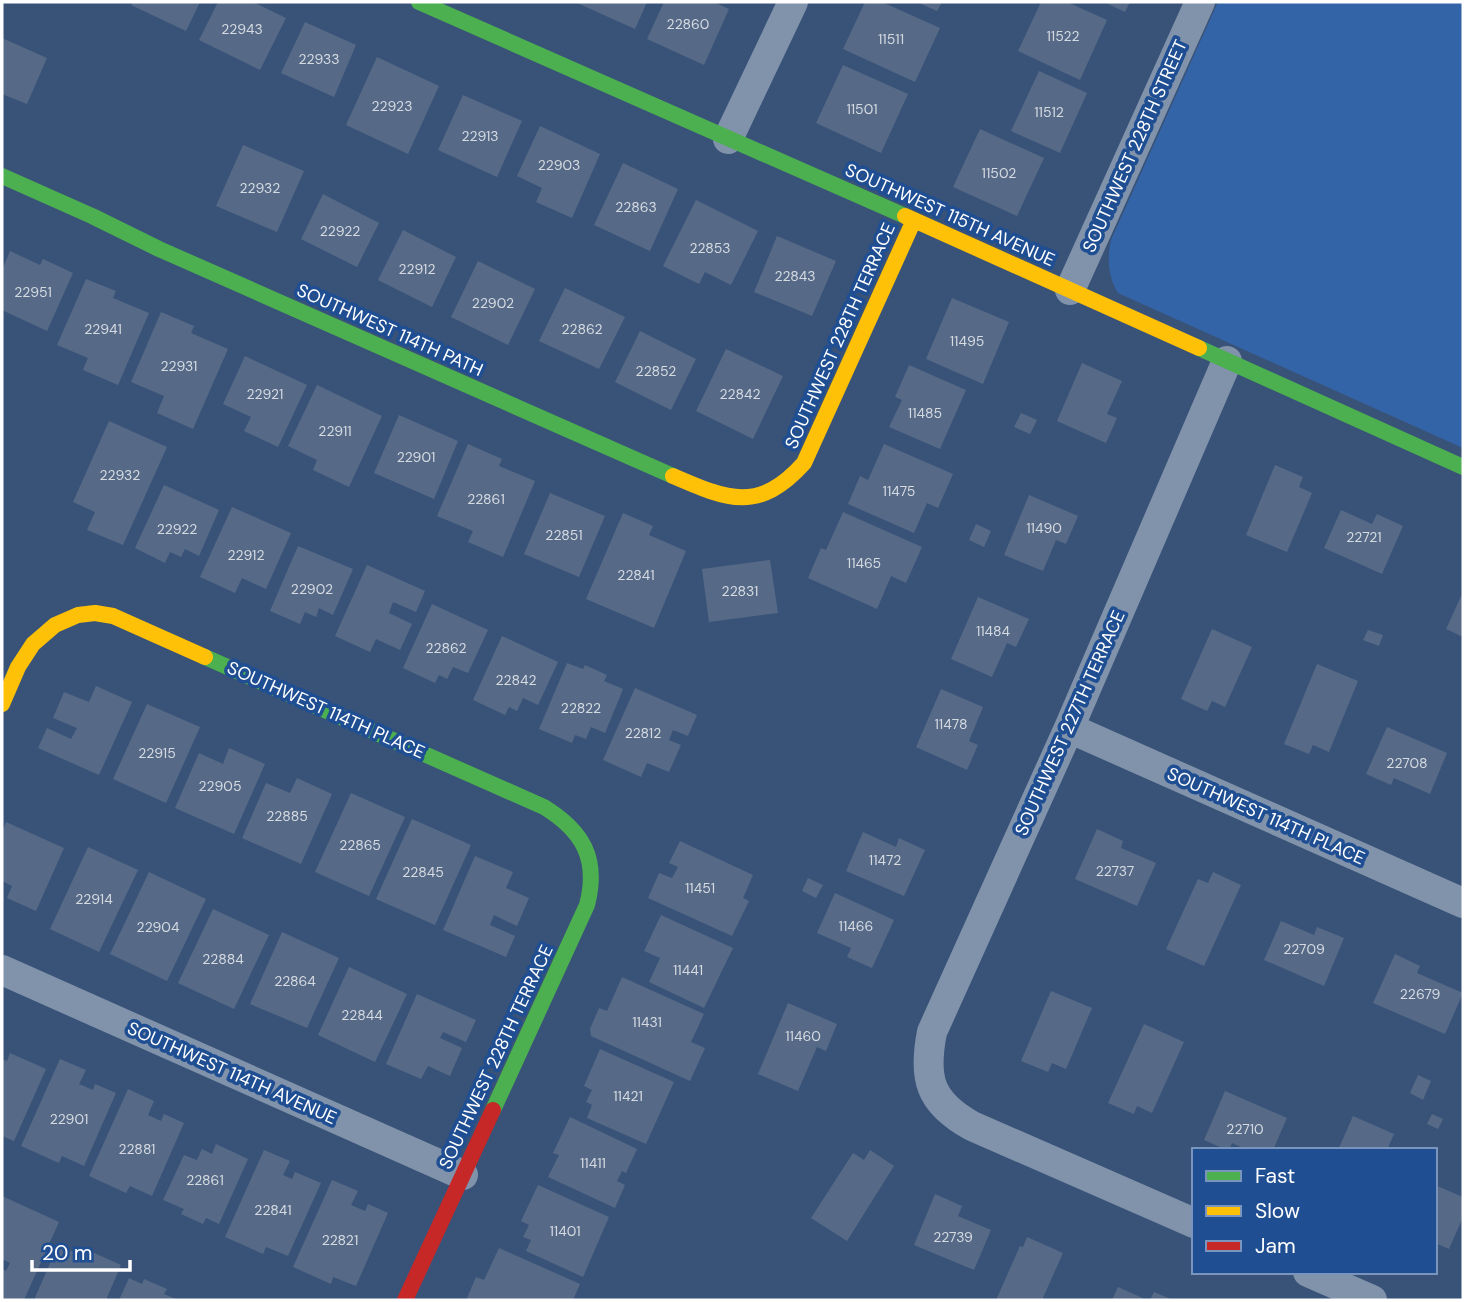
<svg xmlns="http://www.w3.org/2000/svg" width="1465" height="1302" viewBox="0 0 1465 1302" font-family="'DM Sans',sans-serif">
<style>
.green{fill:#3464a8}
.building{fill:#566a87}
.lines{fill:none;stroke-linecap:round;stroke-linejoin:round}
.street{stroke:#8193ab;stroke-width:30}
.fast{stroke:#4caf50;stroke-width:16}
.slow{stroke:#ffc107;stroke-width:16}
.jam{stroke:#c62828;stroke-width:16}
.labels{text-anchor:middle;stroke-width:7;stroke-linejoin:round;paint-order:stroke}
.number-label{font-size:14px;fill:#d5dae1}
.street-label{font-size:18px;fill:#fff;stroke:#1f4e92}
</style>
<rect width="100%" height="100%" fill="#395378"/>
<path class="green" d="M1218,2h245v446l-345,-155c-10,-16 -11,-35 -7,-53z"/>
<path class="building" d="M133,2h67l-14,29 -55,-26z
M218,2h35l33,16 -26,52 -61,-30z
M575,2h72l-12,27z
M664,2h50l15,7 -25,56 -57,-26z
M865,2h17l58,26 -25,54 -72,-33z
M917,2h25l-5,9z
M1041,2h26l40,18 -27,60 -62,-29z
M1104,2h26l-5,10z
M305,22l51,23 -22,52 -53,-24z
M2,38l45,20 -20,46 -25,-10z
M377,57l62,29 -31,68 -62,-29z
M843,65l65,29 -27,59 -65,-30z
M1039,71l48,22 -27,60 -49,-22z
M463,95l59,26 -25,56 -59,-27z
M540,126l60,28 -28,64 -36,-16 6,-14 -25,-12z
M980,129l64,29 -27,58 -64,-29z
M243,145l61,26 -27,61 -61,-26z
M623,163l55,26 -28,62 -56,-26z
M323,194l56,29 -22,44 -56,-28z
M696,200l62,31 -27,54 -26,-13 -6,12 -36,-18z
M403,230l53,27 -24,50 -54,-27z
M777,236l59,25 -24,55 -58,-24z
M10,251l30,14 3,-6 30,14 -26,58 -45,-21v-40z
M478,261l57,28 -27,56 -57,-28z
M86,279l30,12 -3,7 36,15 -31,72 -35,-15 5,-12 -31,-13z
M565,288l60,29 -26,52 -60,-28z
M952,298l57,24 -26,62 -57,-25z
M161,312l33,14 -3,7 37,16 -35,80 -36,-16 7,-17 -33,-14z
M640,331l56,28 -25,51 -56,-28z
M726,349l57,27 -30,63 -57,-28z
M245,356l62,29 -29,62 -34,-16 7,-14 -28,-13z
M1082,363l40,18 -15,33 10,4 -11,25 -49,-22z
M909,365l57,25 -26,59 -51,-22 13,-27 -7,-3z
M317,385l65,31 -33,71 -36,-17 4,-10 -29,-14z
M1021,413l16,7 -7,14 -16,-7z
M399,415l59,26 -24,58 -60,-26z
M109,421l58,26 -44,98 -36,-15 8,-18 -22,-10z
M468,444l34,15 -3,7 36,15 -32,76 -35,-15 5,-11 -36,-15z
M884,444l69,30 -15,34 -11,-5 -13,30 -66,-29 12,-28 8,4z
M1275,465l28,12 -4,10 13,6 -25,59 -41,-17z
M164,485l55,25 -20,46 -14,-7 -4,8 -11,-5 -5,11 -30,-15z
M550,493l55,23 -26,61 -55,-23z
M1029,495l49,21 -12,28 -10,-4 -13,31 -39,-16z
M232,507l59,26 -25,56 -24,-11 -7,15 -35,-16z
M1341,510l31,14 5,-10 26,12 -21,48 -58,-26z
M843,512l79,35 -16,36 -15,-7 -14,33 -69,-31 13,-30 5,2z
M623,513l30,13 -4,9 37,16 -32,77 -68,-29z
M976,524l15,7 -7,16 -15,-7z
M298,546l55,23 -20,46 -14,-7 -3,9 -11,-5 -5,12 -30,-13z
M770,560l8,53 -69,9 -7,-53z
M367,565l58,26 -9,21 -23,-10 -4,11 23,11 -12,26 -24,-11 -6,13 -35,-16z
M1463,592v45l-17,-8z
M978,597l51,22 -13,28 -9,-4 -15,34 -41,-18z
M432,604l56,26 -20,43 -15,-6 -6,12 -8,-4 -4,8 -32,-15z
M1212,629l40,18 -27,60 -13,-6 -5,10 -26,-12z
M1368,630l15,5 -4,11 -16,-6z
M502,636l56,26 -20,43 -15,-7 -6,13 -8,-4 -4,8 -32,-15z
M567,663l16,6 2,-4 22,10 -3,6 19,8 -18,44 -14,-6 -5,12 -11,-4 -3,8 -33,-14z
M1317,664l41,17 -29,71 -16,-7 -4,9 -25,-10z
M96,686l36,16 -33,73 -61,-27 9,-20 24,11 6,-11 -24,-10 11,-26 25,10z
M635,688l62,27 -9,21 -15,-6 -4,10 12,5 -12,27 -22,-9 -6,14 -38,-17z
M941,689l42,18 -14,34 9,4 -11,25 -51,-23z
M147,704l53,23 -34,76 -53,-24z
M1387,727l60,26 -17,41 -36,-16 -3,7 -25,-11z
M229,748l36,16 -31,70 -59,-26 24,-55 24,11z
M297,778l35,16 -31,70 -59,-26 24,-55 24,10z
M351,793l54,24 -36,79 -54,-24z
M412,819l59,26 -36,80 -59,-26z
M6,822l58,26 -28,63 -29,-13 5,-12 -10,-5v-49z
M1097,829l26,12 -2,7 35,15 -19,43 -62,-27z
M863,832l33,15 3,-9 26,12 -21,46 -58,-25z
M680,841l73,34 -10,23 6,3 -17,35 -84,-38 11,-25 13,5 6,-11 -9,-4z
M88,847l50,23 -39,82 -49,-23z
M475,856l38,16 -7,16 23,10 -12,28 -23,-11 -4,10 25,11 -9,21 -63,-27z
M149,872l57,27 -39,82 -57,-27z
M1213,872l28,13 -37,81 -38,-17 32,-70 10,4z
M808,878l15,7 -7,13 -14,-7z
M835,893l59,27 -22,48 -25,-11 4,-9 -34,-15z
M213,909l56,26 -35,74 -56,-26z
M661,915l72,33 -29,60 -55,-26 11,-24 -16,-7z
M1281,921l33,14 3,-8 27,11 -20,48 -60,-26z
M282,932l57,26 -32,70 -57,-24z
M1395,954l25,12 -3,7 46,20 -18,41 -72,-31z
M349,967l58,27 -32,68 -57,-27z
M622,977l82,37 -13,28 14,6 -15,33 -99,-45 -1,-7 9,-21 8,3z
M1051,991l41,17 -26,61 -14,-6 -4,9 -27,-11z
M417,994l59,26 -10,22 -23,-10 -3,6 22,10 -12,28 -22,-10 -7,13 -35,-15z
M788,1003l49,21 -11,27 -9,-4 -19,44 -40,-17z
M1144,1024l40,18 -32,71 -15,-7 -3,8 -26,-11z
M600,1049l74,33 -28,62 -59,-26 5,-13 -6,-3 6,-12 -8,-4z
M10,1053l36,16 -32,72 -12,-5v-77l5,2z
M60,1059l26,11 -7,14 14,6 2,-6 21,9 -32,73 -22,-10 -3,7 -38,-17z
M1418,1075l13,6 -8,19 -13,-7z
M128,1089l26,12 -6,14 13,6 3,-7 20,9 -32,73 -22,-10 -4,7 -37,-17z
M1225,1091l62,27 -14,32h-26l-15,-7 -3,7h-2l-23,-10z
M1432,1114l11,5 -5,10 -11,-5z
M1353,1116l41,18 -7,16h-49z
M570,1117l67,32 -11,24 -4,-2 -5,10 8,4 -10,23 -67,-31 11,-22 -6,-2z
M216,1144l32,15 -29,65 -13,-6 -3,6 -22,-10 3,-5 -21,-9 21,-45 13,5 5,-11 10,5z
M264,1150l26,11 -7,14 9,4 3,-7 26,11 -33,73 -22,-9 -3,7 -38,-17z
M870,1150l24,16 -47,75 -36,-23 42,-65 11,7z
M332,1180l26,11 -7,14 14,6 3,-7 20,9 -32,73 -23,-9 -2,7 -38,-17z
M538,1185l71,32 -26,60 -57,-26 5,-11 -8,-3 6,-12 -8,-4z
M1435,1185l28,12v20l-14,32 -14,-6z
M935,1194l27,12 -4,10 33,14 -17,40 -60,-25z
M2,1196l57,26 -35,78h-22v-31l4,2 4,-8 -8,-4z
M1027,1237l36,16 -21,47h-46l24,-54 3,1z
M58,1245l22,10 3,-7 38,17 -15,35h-72z
M499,1248l81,36 -7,16h-104l-2,-2 9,-21 8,3z
M129,1278l13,6 2,-5 23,10 -3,5 14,6h-59z
M1118,1287l29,13h-35z
M1154,1292l19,8h-23z"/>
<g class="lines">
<path class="street" d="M728,139l65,-137
M1070,290l130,-288
M1069,728l394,175
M2,970l461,205
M1194,1223l-222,-97c-43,-24 -49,-48 -40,-94l137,-304 158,-367
M1308,1272l64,28"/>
<path class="fast" d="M419,2l486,214
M2,176l90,40 67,33 514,227
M1199,348l264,119
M205,657l339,150c39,24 55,52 43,98l-94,205"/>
<path class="slow" d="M905,216l294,132
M673,476c55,24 86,37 131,-13l110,-243
M2,704l16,-37 15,-23 22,-19 23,-10 17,-2 18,3 92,41"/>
<path class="jam" d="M405,1300l88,-190"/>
</g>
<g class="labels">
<g class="number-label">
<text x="688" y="29">22860</text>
<text x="242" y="34">22943</text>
<text x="1063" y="41">11522</text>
<text x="891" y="44">11511</text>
<text x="319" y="64">22933</text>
<text x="392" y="111">22923</text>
<text x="862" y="114">11501</text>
<text x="1049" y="117">11512</text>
<text x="480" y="141">22913</text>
<text x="559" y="170">22903</text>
<text x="999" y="178">11502</text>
<text x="260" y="193">22932</text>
<text x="636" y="212">22863</text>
<text x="340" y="236">22922</text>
<text x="710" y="253">22853</text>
<text x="417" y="274">22912</text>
<text x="795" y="281">22843</text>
<text x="33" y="297">22951</text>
<text x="493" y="308">22902</text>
<text x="103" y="334">22941</text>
<text x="582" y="334">22862</text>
<text x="967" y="346">11495</text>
<text x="179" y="371">22931</text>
<text x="656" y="376">22852</text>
<text x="265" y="399">22921</text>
<text x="740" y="399">22842</text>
<text x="925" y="418">11485</text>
<text x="335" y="436">22911</text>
<text x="416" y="462">22901</text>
<text x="120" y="480">22932</text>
<text x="899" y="496">11475</text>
<text x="486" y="504">22861</text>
<text x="1044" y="533">11490</text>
<text x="177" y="534">22922</text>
<text x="564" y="540">22851</text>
<text x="1364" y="542">22721</text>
<text x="246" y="560">22912</text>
<text x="864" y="568">11465</text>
<text x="636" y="580">22841</text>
<text x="312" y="594">22902</text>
<text x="740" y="596">22831</text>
<text x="993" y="636">11484</text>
<text x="446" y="653">22862</text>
<text x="516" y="685">22842</text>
<text x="581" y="713">22822</text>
<text x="951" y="729">11478</text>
<text x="643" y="738">22812</text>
<text x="157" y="758">22915</text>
<text x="1407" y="768">22708</text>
<text x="220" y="791">22905</text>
<text x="287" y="821">22885</text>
<text x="360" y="850">22865</text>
<text x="885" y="865">11472</text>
<text x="1115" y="876">22737</text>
<text x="423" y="877">22845</text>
<text x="700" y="893">11451</text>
<text x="94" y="904">22914</text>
<text x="856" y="931">11466</text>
<text x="158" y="932">22904</text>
<text x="1304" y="954">22709</text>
<text x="223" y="964">22884</text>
<text x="688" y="975">11441</text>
<text x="295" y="986">22864</text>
<text x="1420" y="999">22679</text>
<text x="362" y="1020">22844</text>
<text x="647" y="1027">11431</text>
<text x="803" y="1041">11460</text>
<text x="628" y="1101">11421</text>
<text x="69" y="1124">22901</text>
<text x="1245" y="1134">22710</text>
<text x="137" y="1154">22881</text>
<text x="593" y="1168">11411</text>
<text x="205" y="1185">22861</text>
<text x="273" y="1215">22841</text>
<text x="565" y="1236">11401</text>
<text x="953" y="1242">22739</text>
<text x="340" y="1245">22821</text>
</g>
<g class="street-label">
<text transform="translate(1135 146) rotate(-66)" y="6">SOUTHWEST 228TH STREET</text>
<text transform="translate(950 215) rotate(24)" y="6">SOUTHWEST 115TH AVENUE</text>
<text transform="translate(390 330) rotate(24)" y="6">SOUTHWEST 114TH PATH</text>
<text transform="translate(840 336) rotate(-66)" y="6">SOUTHWEST 228TH TERRACE</text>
<text transform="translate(326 710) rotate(24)" y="6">SOUTHWEST 114TH PLACE</text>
<text transform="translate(1070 723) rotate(-66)" y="6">SOUTHWEST 227TH TERRACE</text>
<text transform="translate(1266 816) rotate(24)" y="6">SOUTHWEST 114TH PLACE</text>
<text transform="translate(496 1057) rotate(-65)" y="6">SOUTHWEST 228TH TERRACE</text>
<text transform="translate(232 1073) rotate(24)" y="6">SOUTHWEST 114TH AVENUE</text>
</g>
</g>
<rect width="1465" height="1302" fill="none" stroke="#ffffff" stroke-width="7"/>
<rect x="1192" y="1148" width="245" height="126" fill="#1f4e92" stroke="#7995be" stroke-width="2"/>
<rect x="1206" y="1171" width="35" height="10" fill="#4caf50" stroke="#7995be" stroke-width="2"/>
<text x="1255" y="1183" font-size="21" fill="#ffffff">Fast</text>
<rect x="1206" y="1206" width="35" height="10" fill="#ffc107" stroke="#7995be" stroke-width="2"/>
<text x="1255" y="1218" font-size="21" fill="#ffffff">Slow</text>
<rect x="1206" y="1241" width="35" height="10" fill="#c62828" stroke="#7995be" stroke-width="2"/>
<text x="1255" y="1253" font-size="21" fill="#ffffff">Jam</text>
<path d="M32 1260v10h98v-10" fill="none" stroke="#ffffff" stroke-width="3.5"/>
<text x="42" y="1260" font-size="21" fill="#ffffff" stroke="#1f4e92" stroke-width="5" paint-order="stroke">20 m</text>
</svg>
